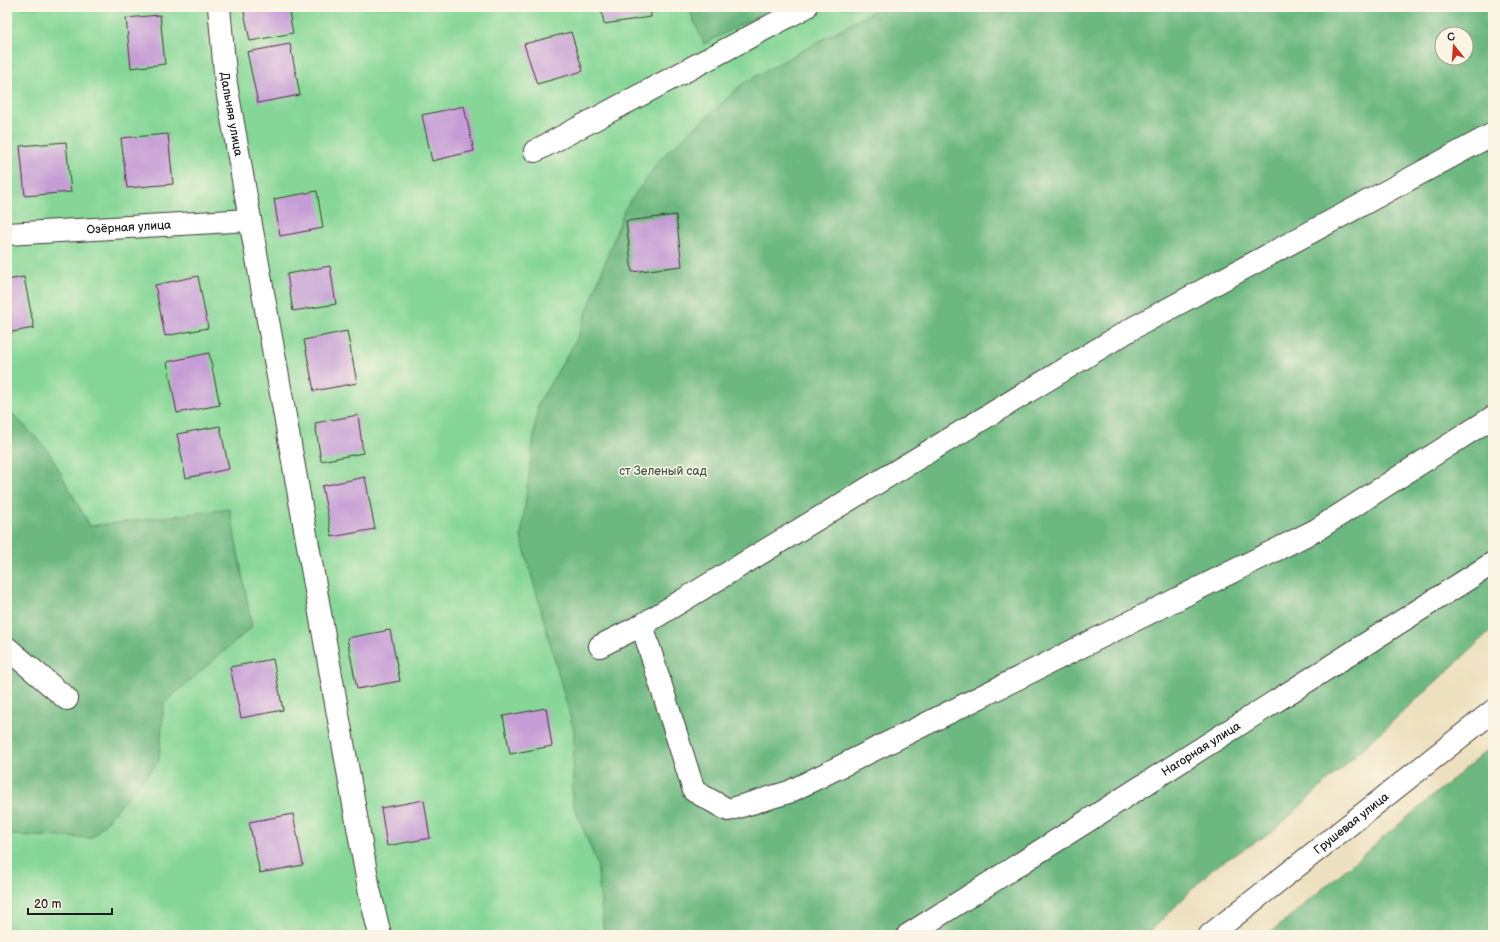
<svg xmlns="http://www.w3.org/2000/svg" width="1500" height="942" viewBox="0 0 1500 942" font-family="'Balsamiq Sans',sans-serif">
<style>
.green{fill:#86d797;stroke:#517a5a;fill-rule:evenodd}
.forest{fill:#6cb880;stroke:#446a4e;fill-rule:evenodd}
.building{fill:#c59cd5}
.lines{fill:none;stroke-linecap:round;stroke-linejoin:round}
.minor-casing{stroke:#3b3934;stroke-width:24}
.minor{stroke:#fff;stroke-width:22}
.labels{text-anchor:middle;stroke-width:3;stroke-linejoin:round;paint-order:stroke}
.street-label{font-size:12px;fill:#1c1c1c;stroke:#fcf5e5}
.park-label{font-size:12px;fill:#415d47;stroke:#fcf5e5}
</style>
<rect width="100%" height="100%" fill="#fcf5e5"/>
<filter id="ink" filterUnits="userSpaceOnUse"><feTurbulence type="fractalNoise" baseFrequency=".025" numOctaves="2"/><feDisplacementMap in="SourceGraphic" scale="8" xChannelSelector="R" yChannelSelector="G"/><feConvolveMatrix kernelMatrix="1 2 1 2 8 2 1 2 1" color-interpolation-filters="sRGB"/></filter>
<filter id="wash" filterUnits="userSpaceOnUse"><feTurbulence type="fractalNoise" baseFrequency=".012" numOctaves="4" result="noise"/><feDisplacementMap in="SourceGraphic" scale="16" xChannelSelector="R" yChannelSelector="G"/><feGaussianBlur stdDeviation="0.9" result="paint"/><feColorMatrix in="noise" values="0 0 0 0 0 0 0 0 0 0 0 0 0 0 0 0 0 1.4 0 .05"/><feComposite in="paint" operator="in"/></filter>
<g filter="url(#wash)">
<rect width="100%" height="100%" fill="#ede0be"/>
<path class="green" d="M7,7h1486v533l-652,395h-834zM1442,34h24v24h-24z"/>
<path class="forest" d="M688,7h86l-70,37z
M881,7h612v622l-221,203 -59,36 -66,67h-543l-7,-71 -25,-63 2,-70 -53,-194 17,-133 39,-65 48,-131 38,-52 81,-73zM1442,34h24v24h-24z
M7,408l40,41 43,77 140,-17 22,118 -88,76 -5,58 -67,77 -85,-3z
M1493,745v190h-225z"/>
<g id="blocks">
<path class="building" d="M243,7h45l5,26 -43,8z
M601,7h49l1,10 -47,7z
M160,15l5,49 -34,4 -5,-50z
M571,32l12,39 -46,13 -13,-40z
M290,44l10,51 -42,8 -11,-51z
M464,106l10,45 -42,10 -10,-46z
M168,134l5,50 -46,4 -6,-50z
M66,142l5,50 -46,4 -5,-50z
M317,191l6,37 -43,8 -6,-37z
M676,215l6,51 -50,6 -6,-51z
M330,266l6,38 -43,7 -6,-37z
M198,276l10,52 -43,8 -10,-51z
M24,277l10,51 -27,5v-53z
M347,331l10,52 -43,8 -10,-51z
M209,353l11,52 -43,8 -10,-51z
M358,415l5,38 -42,8 -6,-38z
M220,426l9,43 -43,9 -9,-44z
M365,477l10,52 -43,8 -10,-51z
M390,630l10,51 -43,8 -10,-51z
M273,659l10,51 -42,8 -11,-51z
M546,708l6,38 -42,8 -7,-38z
M424,800l6,38 -43,8 -6,-38z
M293,814l10,51 -43,8 -11,-51z"/>
</g>
</g>
<g filter="url(#ink)">
<use href="#blocks" fill-opacity="0" stroke="#3b3934" stroke-width="1"/>
<g class="lines">
<g class="minor-casing">
<g id="minor">
<path id="s1" d="M219,7l7,77 143,805 11,46"/>
<path d="M535,151l271,-144"/>
<path id="s2" d="M7,234l243,-14"/>
<path d="M642,625l52,166 34,19 61,-18 527,-262 177,-113"/>
<path d="M600,646l42,-21 491,-297 360,-194"/>
<path d="M7,648l60,51"/>
<path id="s3" d="M908,935l585,-372"/>
<path id="s4" d="M1210,935l283,-224"/>
</g>
</g>
<use href="#minor" class="minor"/>
</g>
</g>
<g class="labels">
<g class="street-label">
<text dy="4" stroke="none"><textPath href="#s1" startOffset="108">Дальняя улица</textPath></text>
<text dy="4" stroke="none"><textPath href="#s2" startOffset="122">Озёрная улица</textPath></text>
<text dy="4" stroke="none"><textPath href="#s3" startOffset="347">Нагорная улица</textPath></text>
<text dy="4" stroke="none"><textPath href="#s4" startOffset="180">Грушевая улица</textPath></text>
</g>
<g class="park-label">
<text x="663" y="475">ст Зеленый сад</text>
</g>
</g>
<rect width="1500" height="942" fill="none" stroke="#fcf5e5" stroke-width="24"/>
<g transform="translate(1454 46) rotate(343)"><circle r="19" fill="#fcf5e5" stroke="#a29e95"/>
<path d="M0-3L7 15L0 10L-7 15Z" fill="#c8321e"/>
<text y="-6" font-size="11" font-weight="bold" text-anchor="middle" fill="#1c1c1c">С</text>
</g>
<path d="M28 908v6h84v-6" fill="none" stroke="#1c1c1c" stroke-width="2"/>
<text x="34" y="908" font-size="12" fill="#1c1c1c" stroke="#fcf5e5" stroke-width="3" paint-order="stroke">20 m</text>
</svg>
